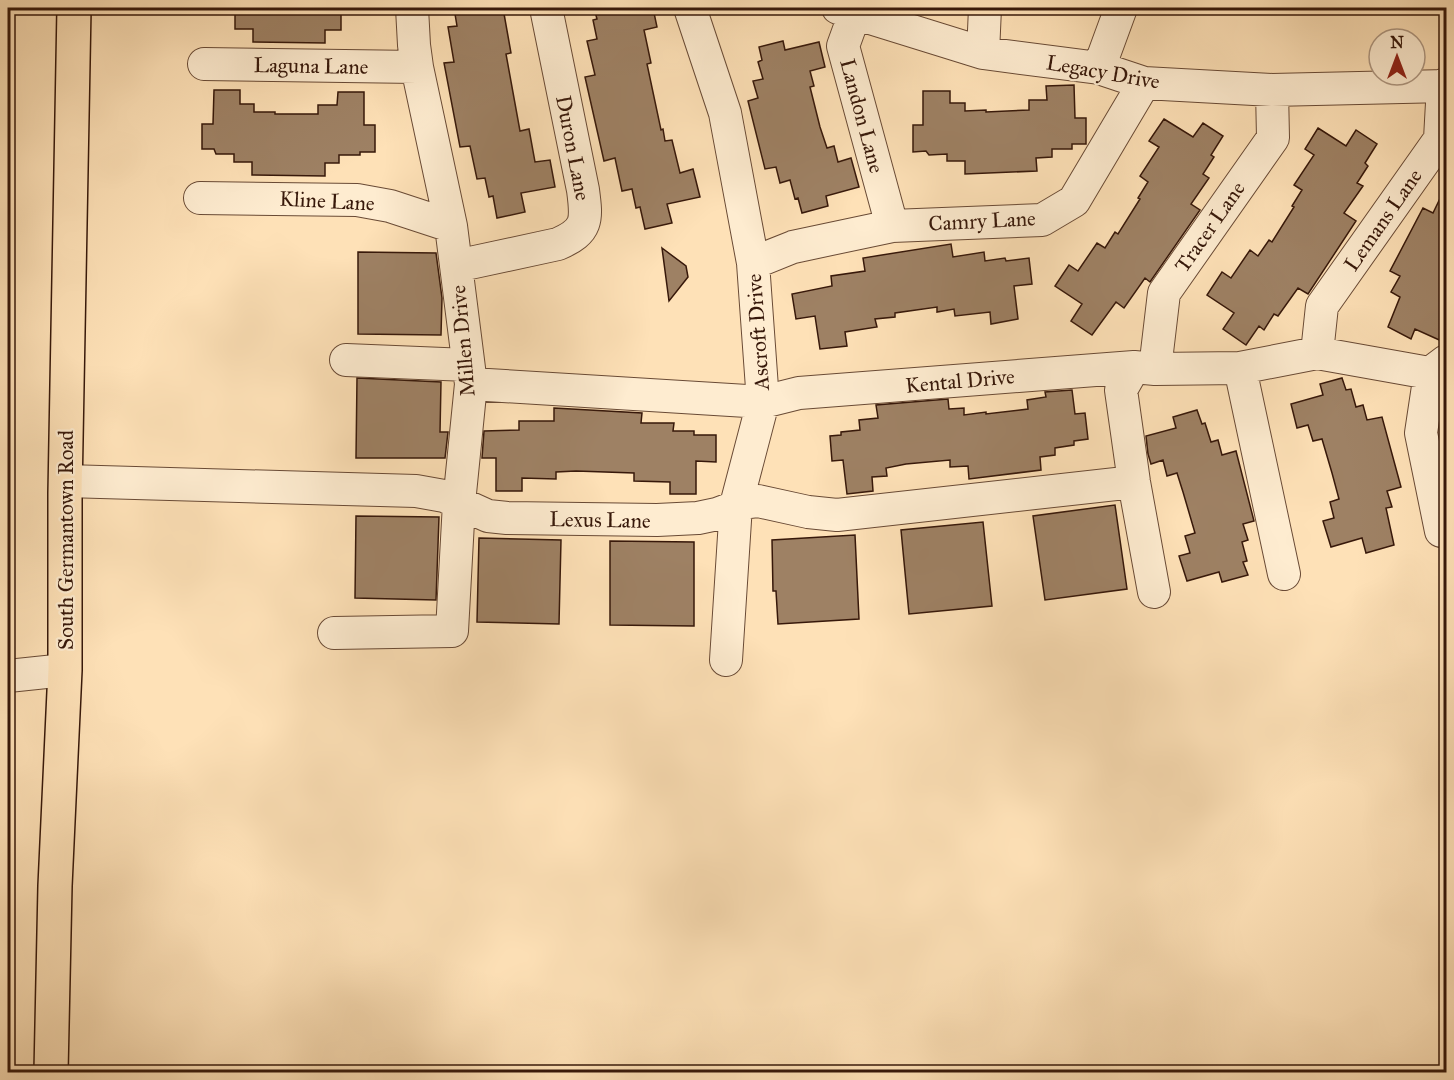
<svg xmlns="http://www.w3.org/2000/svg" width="1454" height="1080" viewBox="0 0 1454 1080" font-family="'IM FELL Great Primer',serif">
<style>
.green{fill:#dcbf9a;stroke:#8a6c52;stroke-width:1.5}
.building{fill:#9e8164;stroke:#37180a;stroke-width:1.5}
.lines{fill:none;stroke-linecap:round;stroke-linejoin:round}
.minor-casing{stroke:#694a35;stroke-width:34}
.major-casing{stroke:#37180a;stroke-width:36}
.minor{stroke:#feecd0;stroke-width:32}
.major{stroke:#fee1b7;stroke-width:33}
.labels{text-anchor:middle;stroke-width:4.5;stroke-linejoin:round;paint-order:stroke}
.street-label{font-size:21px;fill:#37180a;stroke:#feecd0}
</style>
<rect width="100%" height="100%" fill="#fee1b7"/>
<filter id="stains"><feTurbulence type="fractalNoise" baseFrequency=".00333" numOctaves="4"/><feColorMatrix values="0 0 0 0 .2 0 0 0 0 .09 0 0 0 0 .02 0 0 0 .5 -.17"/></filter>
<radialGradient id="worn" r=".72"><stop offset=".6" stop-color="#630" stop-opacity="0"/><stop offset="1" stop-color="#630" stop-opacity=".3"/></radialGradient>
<path class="green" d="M1313,8h49v5l-49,-1z"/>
<path class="building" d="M235,8h106v22h-16v13l-72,-1v-13h-18z
M454,8h49l8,45 -5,1 14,77 9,-2 6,33 15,-2 5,27 -34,6 4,19 -28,6 -4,-22 -4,1 -4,-19 -8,1 -7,-33 -10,1 -16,-84 10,-1 -6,-35 9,-1z
M594,8h59l4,19 -13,3 7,33 -4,1 14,66 2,-1 2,12 7,-1 8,33 13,-4 7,28 -33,7 5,19 -27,6 -5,-22 -4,1 -4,-19 -10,2 -7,-33 -11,3 -19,-84 10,-2 -8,-34 10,-2 -4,-19 4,-1z
M783,41l2,9 34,-8 6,25 -15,4 4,15 -4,1 10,40 7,21 7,-2 4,16 13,-4 8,29 -33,9 2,10 -26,7 -4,-15 -3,1 -5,-19 -10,3 -4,-16 -11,2 -17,-68 10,-3 -5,-17 10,-2 -5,-17 4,-2 -3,-13z
M1074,85l1,33h11v26h-14v5h-20v8l-16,1 1,13 -72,3v-13h-18v-7l-18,1 -3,-4 -13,1v-27h10v-34h27v12h15v8l21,-1v2l43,-2v-10h18l-1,-14z
M214,90h26v14h14v8h21v2h43v-9h19l1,-13h26v33h11v27h-15v3h-21v8h-14v13l-73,-1v-13h-18v-8h-18l-2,-5h-12v-25h11z
M1164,119l29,18 10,-14 20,13 -12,19 3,2 -11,17 6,4 -18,26 9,6 -50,72 -5,-4 -21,30 -8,-6 -24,33 -21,-14 11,-17 -27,-18 14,-21 9,6 19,-28 8,5 10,-16 3,2 22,-35 -2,-1 10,-16 -8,-6 19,-29 -10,-6z
M1318,128l28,18 10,-16 21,14 -12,19 3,3 -11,17 6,3 -19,27 12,8 -48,73 -10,-6 -20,28 -4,-2 -10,16 -5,-4 -13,19 -23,-16 11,-16 -27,-18 15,-23 9,6 19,-28 8,6 11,-16 3,2 22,-35 -2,-1 10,-16 -8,-5 20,-30 -9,-6z
M1446,186v157l-31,-14 -4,10 -23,-12 12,-30 -9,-5 9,-16 -10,-5 33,-63 10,5z
M951,244l2,13 31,-5 1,9 20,-3 1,3 23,-3 3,26 -18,2 4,33 -27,5 -1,-12 -35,4 -1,-7 -17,3v-5l-42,6v4l-20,2 2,8 -32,5 2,14 -27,3 -5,-33 -19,3 -4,-25 40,-8 -1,-10 34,-5 -2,-13z
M662,248l24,18 2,11 -19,24z
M358,252l78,1 6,45 -1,37 -83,-1z
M357,378l84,4 -1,50h8l-3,26h-89z
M1342,378l4,12 5,-1 5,18 7,-2 4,15 15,-3 19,70 -14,4 5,16 -6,1 8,37 -28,8 -4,-15 -31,9 -8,-26 11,-3 -4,-16 9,-3 -7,-26 -10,-34 -9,2 -5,-16 -11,3 -6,-24 32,-9 -3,-11z
M1072,390l3,24 10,-1 3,26 -14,2v4l-19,3v7l-15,2 1,13 -72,9 -1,-13 -18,1v-7l-44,4 -20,4 1,8 -15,1 1,14 -26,3 -4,-34 -11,1 -2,-25 11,-1v-3l19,-2 -1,-10 19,-2 -2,-13 72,-6 1,10 15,-1v7l22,-3v2l42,-5 -1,-9 19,-3 -1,-5z
M554,408l88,5 -1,10h33l-1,8h21v4h22v27l-20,-1v33h-26v-12l-36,-1v-8l-58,-2 -20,1v7l-34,-1v13h-26v-33h-14l2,-27 35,-1v-9h35z
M1197,410l5,14 3,-1 6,19 7,-2 4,15 14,-4 18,70 -11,3 5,16 -6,2 5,19 -4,1 5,13 -26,7 -3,-10 -32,9 -8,-25 11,-3 -5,-17 10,-3 -12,-41 -6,-19 -10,3 -4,-16 -12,4 -3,-10 -2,-18 30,-8 -3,-11z
M1115,505l12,84 -82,11 -12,-84z
M356,516l83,1 -3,83 -81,-2z
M983,522l9,84 -83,8 -8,-84z
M855,535l4,84 -81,5 -2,-33h-3l-1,-51z
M479,538l82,2 -2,84 -82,-2z
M610,541l84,1v84l-84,-1z"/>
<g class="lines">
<g class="minor-casing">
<path id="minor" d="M690,8l35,105 28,150 10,139 -27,103 -10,155
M838,8l145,45 116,15 45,15 128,7 174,-4
M856,8l-1,5 -12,33 49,180
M983,53l2,-45
M204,64l213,3
M1099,68l22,-60
M200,198l157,2 33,6 61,20
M753,263l40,-16 99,-21 150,-6 32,-19 70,-118
M456,266l102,-22c30,-13 29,-24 25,-54l-37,-182
M1317,353l5,-47 118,-167 3,-54
M346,360l122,5
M1134,367l-13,23 13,92 20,110
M1240,368l44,206
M1155,369l9,-76 109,-155 -1,-48
M471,384l292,18 36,-9 335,-26 21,2 85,-1 77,-15 129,23
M66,481l350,10 28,5 44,20 19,2 150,2 41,-2 19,-4 32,-12 9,-1 50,11 29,3 297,-33
M1441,531l-20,-98 9,-60 16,-12
M334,633l118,-2 7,-128 12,-119 -20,-158 -34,-159 -3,-22 -2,-37
M8,676l57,-6"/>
</g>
<g class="major-casing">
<path id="major" d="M51,1072l4,-186 10,-216v-177l9,-485"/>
</g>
<use href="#minor" class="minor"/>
<use href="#major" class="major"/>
</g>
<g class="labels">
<g class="street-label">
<text transform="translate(311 66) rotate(1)" y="7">Laguna Lane</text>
<text transform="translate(1103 72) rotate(10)" y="7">Legacy Drive</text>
<text transform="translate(862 116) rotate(75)" y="7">Landon Lane</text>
<text transform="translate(573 148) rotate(79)" y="7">Duron Lane</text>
<text transform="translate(327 201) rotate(3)" y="7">Kline Lane</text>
<text transform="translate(1383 220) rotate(-55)" y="7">Lemans Lane</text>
<text transform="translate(982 221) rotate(-3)" y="7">Camry Lane</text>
<text transform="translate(1210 227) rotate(-55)" y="7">Tracer Lane</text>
<text transform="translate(758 332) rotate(-94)" y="7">Ascroft Drive</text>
<text transform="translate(463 341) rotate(-95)" y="7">Millen Drive</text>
<text transform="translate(960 381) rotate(-5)" y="7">Kental Drive</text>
<text transform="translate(600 520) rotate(1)" y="7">Lexus Lane</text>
<text transform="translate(66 540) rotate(-90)" y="7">South Germantown Road</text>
</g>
</g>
<rect width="1454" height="1080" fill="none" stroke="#fee1b7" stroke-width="30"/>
<rect x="9" y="9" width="1436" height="1062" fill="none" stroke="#37180a" stroke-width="3"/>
<rect x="15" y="15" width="1424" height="1050" fill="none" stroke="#37180a" stroke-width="1.5"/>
<g transform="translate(1397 57)"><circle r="28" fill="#feecd0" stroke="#ae9781" stroke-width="1.5"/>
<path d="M0-4.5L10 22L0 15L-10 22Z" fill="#8f2418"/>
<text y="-9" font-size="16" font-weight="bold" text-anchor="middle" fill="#37180a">N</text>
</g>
<rect width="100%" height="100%" filter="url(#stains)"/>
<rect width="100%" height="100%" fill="url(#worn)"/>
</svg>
